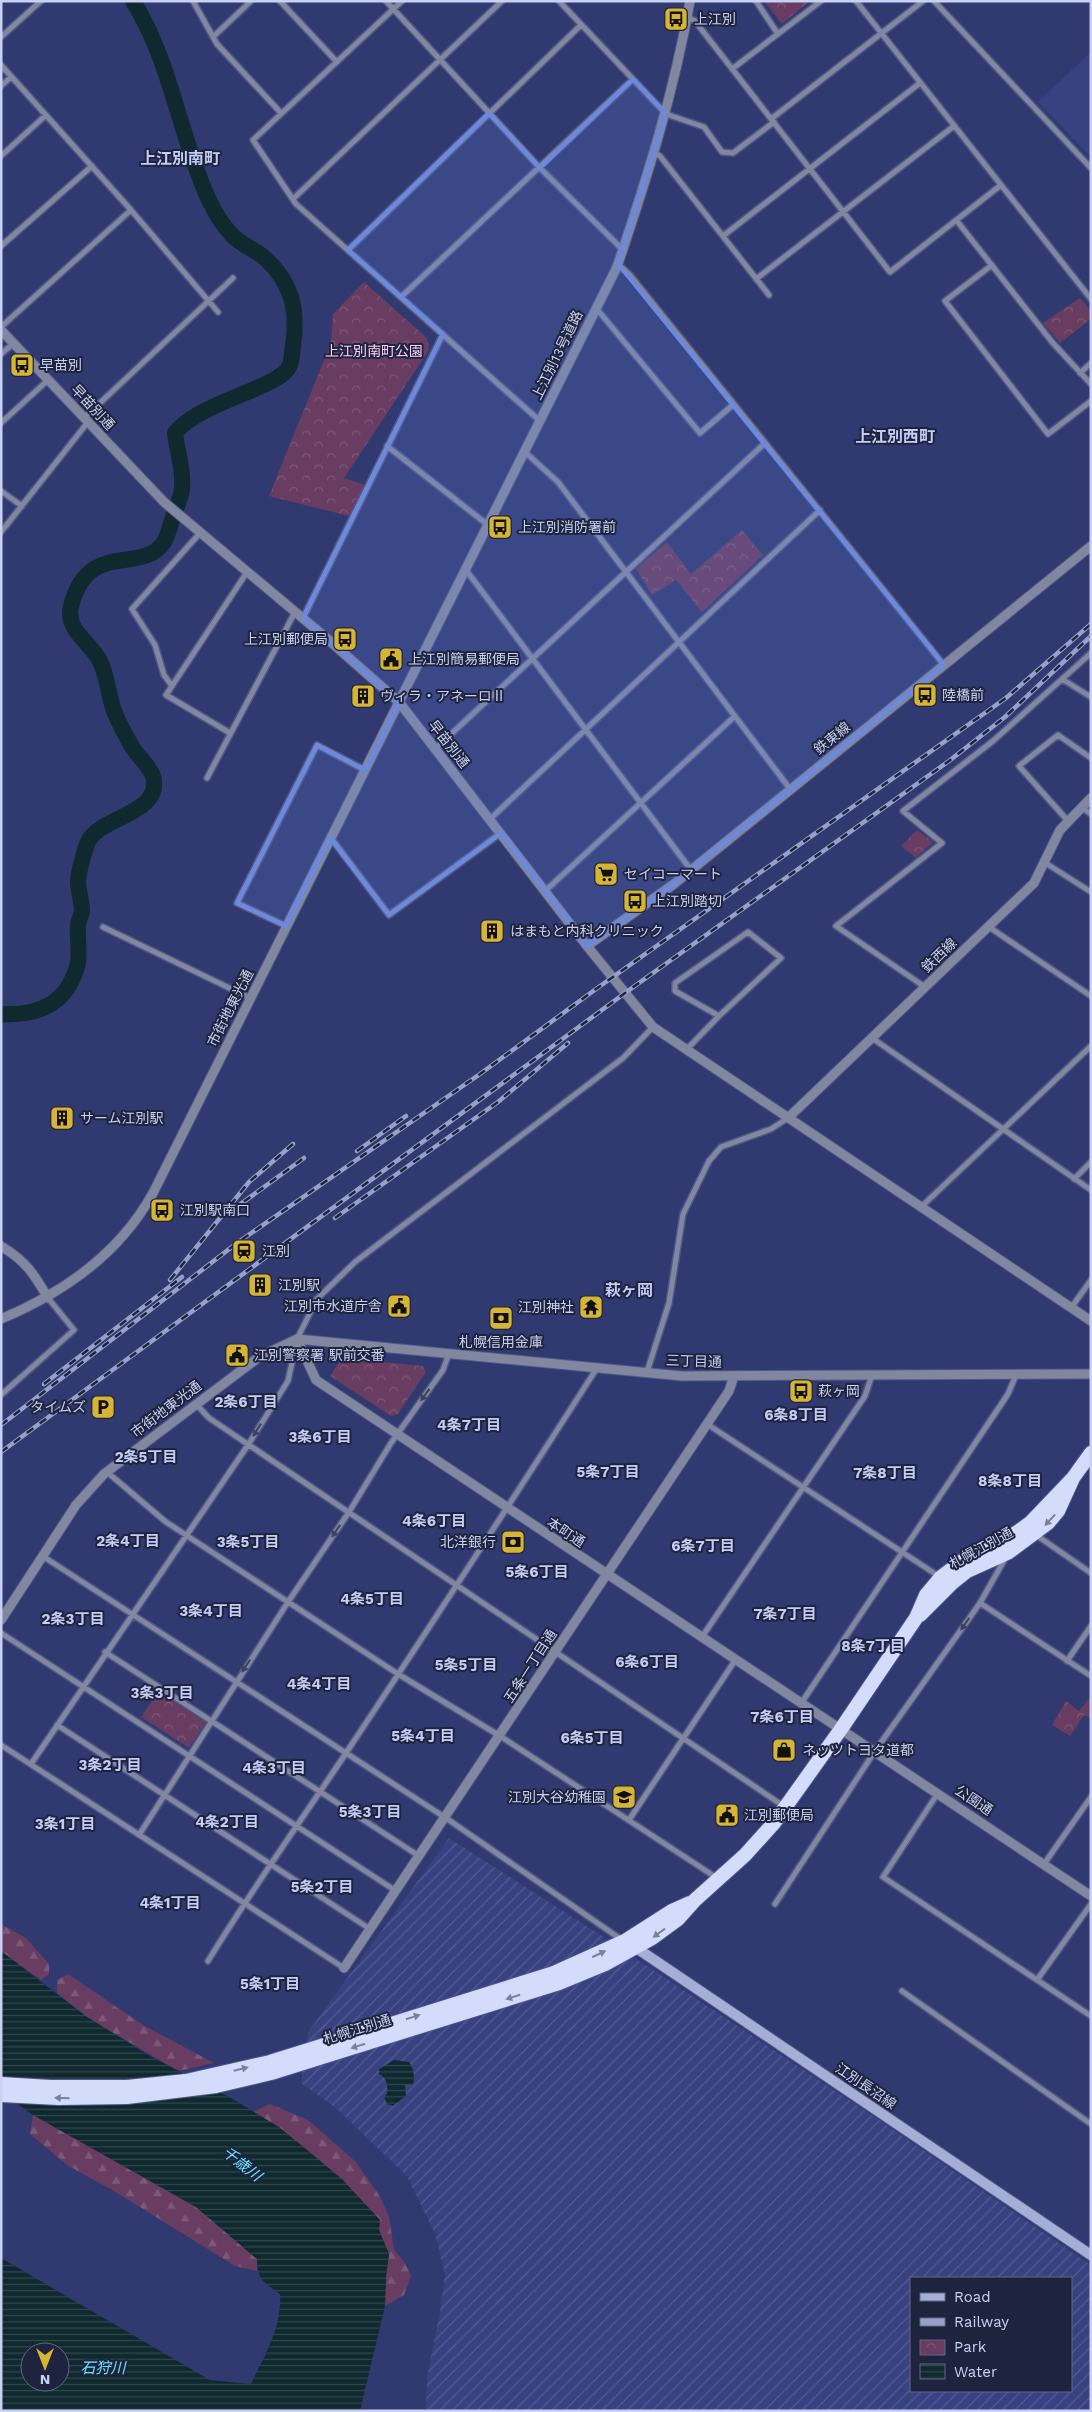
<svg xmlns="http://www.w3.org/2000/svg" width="1092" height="2412" viewBox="0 0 1092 2412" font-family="'Work Sans','Noto Sans JP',sans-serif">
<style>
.built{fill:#394281}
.industrial{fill:url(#industrial-furrows);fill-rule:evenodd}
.forest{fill:url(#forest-firs)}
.park{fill:url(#park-crowns)}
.water{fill:url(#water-rules);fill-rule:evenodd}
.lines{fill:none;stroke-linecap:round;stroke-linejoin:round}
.river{stroke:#0f292f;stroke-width:16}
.minor-casing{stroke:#4f578a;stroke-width:8}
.tertiary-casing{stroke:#4f578a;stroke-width:11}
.secondary-casing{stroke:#4f578a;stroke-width:12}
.trunk-casing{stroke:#4f578a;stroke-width:16}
.minor{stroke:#80879f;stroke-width:5}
.tertiary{stroke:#80879f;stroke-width:9}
.secondary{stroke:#a5aed5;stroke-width:10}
.trunk{stroke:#d4dcfb;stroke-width:14}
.rail-casing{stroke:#97a0c9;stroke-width:4.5}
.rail{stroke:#1e243d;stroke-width:2.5;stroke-dasharray:8;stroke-linecap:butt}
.oneway{fill:#3b425a}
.oneway2{fill:#79809c}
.marked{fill:#6a89e4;fill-opacity:0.2;stroke:#6a89e4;stroke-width:4;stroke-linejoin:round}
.labels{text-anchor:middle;stroke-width:4;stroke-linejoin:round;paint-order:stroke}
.poi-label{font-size:14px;fill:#c9d1f3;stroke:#1e243d;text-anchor:start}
.park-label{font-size:14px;fill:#fdd0f3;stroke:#1e243d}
.street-label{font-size:14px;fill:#c9d1f3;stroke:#1e243d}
.neighbourhood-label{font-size:15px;font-weight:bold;fill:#c2ccf4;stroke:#1e243d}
.water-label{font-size:15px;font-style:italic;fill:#6be4fe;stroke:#1e243d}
.quarter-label{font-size:16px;font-weight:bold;fill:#c2ccf4;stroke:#1e243d}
</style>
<defs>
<pattern id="industrial-furrows" width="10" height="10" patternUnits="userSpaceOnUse" patternTransform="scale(1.25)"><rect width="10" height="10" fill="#394281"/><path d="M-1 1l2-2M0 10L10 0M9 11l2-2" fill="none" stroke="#545c93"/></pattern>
<pattern id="forest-firs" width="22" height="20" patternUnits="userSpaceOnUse" patternTransform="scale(1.25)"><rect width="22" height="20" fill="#693d61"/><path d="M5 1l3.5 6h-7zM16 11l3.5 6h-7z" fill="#7d5878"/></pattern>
<pattern id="park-crowns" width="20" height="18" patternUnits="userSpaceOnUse" patternTransform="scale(1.25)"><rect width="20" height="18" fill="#693d61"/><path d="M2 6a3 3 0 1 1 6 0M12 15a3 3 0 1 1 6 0" fill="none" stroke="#7d5878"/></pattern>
<pattern id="water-rules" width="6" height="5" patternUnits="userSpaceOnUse" patternTransform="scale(1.25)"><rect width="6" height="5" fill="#0f292f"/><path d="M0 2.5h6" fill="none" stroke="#31474e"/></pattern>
</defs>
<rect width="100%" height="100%" fill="#303970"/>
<path class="built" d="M1091,52v105l-53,-55z"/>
<path class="industrial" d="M449,1838l153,98 274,182 215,147v146h-665l1,-34 13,-65 5,-38 -10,-40 -28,-58 -71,-68 -35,-25 7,-51zM911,2278h160v113h-160z"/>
<path class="forest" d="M1,1924l25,14 23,26v10l-8,6 -40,-29z
M68,1974l75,51 71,38 -36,8 -91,-54 -30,-24v-13z
M270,2104l38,16 48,42 23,33 10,21 5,34 11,13 6,13 -7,19 -19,11 1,-29 3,-23 -10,-24 1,-10c-38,-41 -78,-80 -127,-108z
M33,2115l163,92 61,52v12l-22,-5 -121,-75 -47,-26 -37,-31z"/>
<path class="park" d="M764,1h46l-28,23z
M364,282l63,56 2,12 -85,128 21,7 -16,31 -80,-20 62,-153 2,-29z
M1080,298l11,13v8l-31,24 -17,-20z
M742,530l21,25 -61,57 -26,-32 -24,15 -16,-26 31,-27 24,32z
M917,830l16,12 -17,16 -15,-12z
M342,1358l81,8 3,6 -28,42 -7,2 -61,-40z
M158,1692l48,30 -17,26 -48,-31z
M1091,1696v22l-7,-3 -14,21 -18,-11 14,-24 13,10z"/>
<path class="water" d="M1,1951l86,66 63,39 81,42 48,29 63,52 38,41 -1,10 10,24 -3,23 -1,29 -25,105h-359v-153l209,122 41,4c14,-29 31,-57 29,-90 -16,-12 -23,-14 -23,-35l-61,-52 -163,-92 -32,-23zM30,2352h30v30h-30z
M394,2060l15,2c5,7 6,14 4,23l-8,-1 1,12 -13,10 -6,-2 -3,-7 3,-3c1,-8 0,-16 -8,-20v-5z"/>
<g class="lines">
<path class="river" d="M1,1014c38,2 67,-10 77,-51 2,-12 -1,-25 0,-38 1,-5 3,-9 4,-14 0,-10 -4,-20 -4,-30 1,-13 5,-25 9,-37 10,-28 77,-29 66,-68 -4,-11 -16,-20 -22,-31 -6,-11 -14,-25 -18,-37 -5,-16 -6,-32 -13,-47 -10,-19 -35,-31 -29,-55 18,-68 70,-30 93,-64 4,-7 6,-16 9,-25 3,-9 8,-19 9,-28 2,-20 -5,-37 -7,-56 25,-32 107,-45 115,-68 2,-6 2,-13 3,-19 5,-34 0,-61 -26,-86 -10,-10 -24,-14 -34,-24 -10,-10 -19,-25 -25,-38 -29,-64 -37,-136 -75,-197"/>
<g class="minor-casing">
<path id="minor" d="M193,1l24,43 64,69
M280,1l57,61
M386,1l154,167 82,81
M402,1l-149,139 43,64 244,217
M559,1l107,113 38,13 18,25 11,1 41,-31
M756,1l22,33
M856,1l235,298
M934,1l157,167
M687,17l8,4 195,251 111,-87
M214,36l37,-35
M1,37l40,-36
M1,65l130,145 87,102
M732,69l89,-68
M1,86l10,-9
M771,119l152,-118
M654,153l6,3 109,139
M1,156l45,-41
M293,199l209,-198
M957,221l95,121 39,42
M723,236l197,-153
M1,246l91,-80
M348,250l233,-225
M618,264l12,11 314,390
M992,265l-47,36 103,133 43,-33
M756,279l198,-153
M401,297l232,-218
M596,308l104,125 34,-29
M1,327l130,-117
M1,354l13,-11
M1080,373l11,-10
M84,418l149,-140
M1,423l47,-43
M387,446l101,79
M525,452l33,30 232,307
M1,491l21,15
M1,532l87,-110
M466,570l225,300
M303,618l140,-284
M1062,679l29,18
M172,686l-8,-11 -9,-30 -23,-36 68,-76
M230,733l-64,-38 81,-123
M436,748l329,-305
M207,778l88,-166
M1081,807l10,7
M490,819l330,-309
M1068,821l-49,-55 39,-31 33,23
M331,838l58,77 112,-82
M1044,862l47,30
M545,891l190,-175
M286,926l-49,-23 80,-158 48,25
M103,927l147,71
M989,927l102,69
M925,987l-89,-61 106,-83 -39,-32 90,-70 98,-88
M872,1038l219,152
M687,1049l32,-33 62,-58 -33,-26 -73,51v8l44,25
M1074,1179l17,-17
M921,1207l170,-161
M1071,1308l20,-28
M647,1372l22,-69 14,-89 26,-53 12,-14 50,-18 17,-11
M1,1395l73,-65 -26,-32
M196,1404l13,14 576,389
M707,1424l233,153
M107,1472l59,50 232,152 102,62 217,142
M1036,1535l55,38
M44,1557l402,261 176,122
M980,1603l111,73
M1,1633l395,258
M702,1637l163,-241 7,-21
M105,1652l314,204
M1067,1661l24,-35
M802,1702l206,-308 8,-19
M57,1725l313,204
M1,1745l343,223
M31,1764l217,-319 40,-64 9,-42 20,-40 38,-37 268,-204 30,-31
M938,1793l-55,84 208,139
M629,1820l107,-161
M139,1835l149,-233 61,-90 42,-69 52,-73 6,-17
M1044,1864l47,-67
M775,1904l100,-153 105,-148 26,-46
M208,1961c44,-72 93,-140 140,-211 84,-126 167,-254 249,-382
M1037,1980l54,-76
M902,1991l189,133"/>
</g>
<g class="tertiary-casing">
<path id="tertiary" d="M1,330l163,172 160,134 75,66 188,244 66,81 438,294
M587,946l87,-62 417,-338
M788,1118l246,-235 26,-53 31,-32
M1,1246c25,15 33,28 47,52
M1,1319c62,-26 119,-66 152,-126l464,-926c30,-89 57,-174 73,-266
M297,1339l19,41 775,516
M1,1620l75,-115 28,-31 155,-117 38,-18 385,37 409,-2
M344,1968l385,-577 5,-15"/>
</g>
<g class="secondary-casing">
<path id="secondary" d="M632,1945l459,310"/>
</g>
<g class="trunk-casing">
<path id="trunk" d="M920,1615l32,-32 15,-12 42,-19 39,-29 10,-12 15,-33 18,-25
M1,2084l49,3h77l59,-6 84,-19 284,-89 71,-32 47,-30 18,-8
M1,2095l57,3 69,-1 89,-11 55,-13 288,-90 46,-19 47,-26 26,-19 17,-19 50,-45 29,-32 67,-94 75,-111 10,-23 15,-18 28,-21 47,-23 14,-10 43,-45"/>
</g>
<use href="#minor" class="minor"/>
<use href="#tertiary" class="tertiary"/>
<use href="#secondary" class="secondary"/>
<use href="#trunk" class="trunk"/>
<g class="rail-casing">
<path id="rail" d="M357,1151l49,-35
M231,1211l73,-53
M335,1218l163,-116 70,-59
M170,1280l79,-98 44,-38
M44,1384l138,-107
M1,1425l236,-182 243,-169 116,-85 410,-291 85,-74
M1,1452l624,-459 324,-232 56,-44 86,-81"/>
</g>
<use href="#rail" class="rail"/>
</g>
<defs><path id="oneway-solid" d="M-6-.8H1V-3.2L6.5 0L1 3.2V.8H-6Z" transform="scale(1.25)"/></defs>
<g class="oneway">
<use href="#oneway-solid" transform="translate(425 1395) rotate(126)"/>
<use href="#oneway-solid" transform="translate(257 1430) rotate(122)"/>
<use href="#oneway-solid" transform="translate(336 1531) rotate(124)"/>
<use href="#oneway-solid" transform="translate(965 1624) rotate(125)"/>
<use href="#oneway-solid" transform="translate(246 1666) rotate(123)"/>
</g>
<g class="oneway2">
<use href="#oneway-solid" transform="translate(1050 1520) rotate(133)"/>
<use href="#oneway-solid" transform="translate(659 1933) rotate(144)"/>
<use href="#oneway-solid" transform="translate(599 1954) rotate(-25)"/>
<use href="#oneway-solid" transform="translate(513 1997) rotate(163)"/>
<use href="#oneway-solid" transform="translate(413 2017) rotate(-17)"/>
<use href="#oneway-solid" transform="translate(358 2046) rotate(163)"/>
<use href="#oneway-solid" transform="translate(241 2069) rotate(-14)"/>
<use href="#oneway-solid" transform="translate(62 2098) rotate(-179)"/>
</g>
<path class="marked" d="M633,79l33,35 -48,150 326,401 -270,219 -87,62 -86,-113 -112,82 -59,-77 -44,88 -49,-23 80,-158 48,25 34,-68 -96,-84 140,-284 -95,-84 141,-137 51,55z"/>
<defs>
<g id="bus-square" transform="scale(1.25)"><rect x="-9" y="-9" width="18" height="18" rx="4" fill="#d6b534" stroke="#1e243d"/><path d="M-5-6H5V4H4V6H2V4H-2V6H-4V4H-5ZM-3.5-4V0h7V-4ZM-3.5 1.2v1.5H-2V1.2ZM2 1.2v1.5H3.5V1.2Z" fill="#111"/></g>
<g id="civic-square" transform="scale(1.25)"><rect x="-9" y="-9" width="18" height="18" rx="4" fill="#d6b534" stroke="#1e243d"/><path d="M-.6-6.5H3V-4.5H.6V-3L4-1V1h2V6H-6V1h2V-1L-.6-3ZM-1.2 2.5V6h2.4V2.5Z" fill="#111"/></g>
<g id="building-square" transform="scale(1.25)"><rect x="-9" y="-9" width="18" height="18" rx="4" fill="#d6b534" stroke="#1e243d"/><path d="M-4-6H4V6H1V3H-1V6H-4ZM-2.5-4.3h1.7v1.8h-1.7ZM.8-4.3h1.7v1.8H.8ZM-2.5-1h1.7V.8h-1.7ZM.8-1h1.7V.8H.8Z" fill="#111"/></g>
<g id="supermarket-square" transform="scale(1.25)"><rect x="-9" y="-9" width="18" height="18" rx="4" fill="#d6b534" stroke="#1e243d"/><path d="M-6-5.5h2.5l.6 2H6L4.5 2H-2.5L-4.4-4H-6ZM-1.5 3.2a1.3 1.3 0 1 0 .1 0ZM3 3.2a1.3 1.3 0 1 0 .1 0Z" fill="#111"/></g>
<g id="station-square" transform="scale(1.25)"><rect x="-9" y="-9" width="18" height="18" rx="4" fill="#d6b534" stroke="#1e243d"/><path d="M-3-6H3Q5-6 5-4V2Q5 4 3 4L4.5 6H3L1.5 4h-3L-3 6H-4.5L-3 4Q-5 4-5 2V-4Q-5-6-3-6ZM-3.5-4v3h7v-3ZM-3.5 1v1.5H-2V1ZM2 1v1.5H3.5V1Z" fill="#111"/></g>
<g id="temple-square" transform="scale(1.25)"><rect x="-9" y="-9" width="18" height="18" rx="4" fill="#d6b534" stroke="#1e243d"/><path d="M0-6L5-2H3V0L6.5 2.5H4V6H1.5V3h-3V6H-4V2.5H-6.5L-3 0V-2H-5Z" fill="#111"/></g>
<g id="bank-square" transform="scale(1.25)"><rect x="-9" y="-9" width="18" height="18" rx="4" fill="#d6b534" stroke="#1e243d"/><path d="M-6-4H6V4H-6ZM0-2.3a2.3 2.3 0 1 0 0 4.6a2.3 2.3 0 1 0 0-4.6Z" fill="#111"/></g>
<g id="parking-square" transform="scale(1.25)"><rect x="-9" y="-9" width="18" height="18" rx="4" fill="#d6b534" stroke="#1e243d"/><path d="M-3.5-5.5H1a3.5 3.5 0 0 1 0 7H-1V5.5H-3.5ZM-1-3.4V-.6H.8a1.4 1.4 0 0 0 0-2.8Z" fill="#111"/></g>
<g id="shop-square" transform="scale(1.25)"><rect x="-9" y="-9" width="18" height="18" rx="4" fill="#d6b534" stroke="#1e243d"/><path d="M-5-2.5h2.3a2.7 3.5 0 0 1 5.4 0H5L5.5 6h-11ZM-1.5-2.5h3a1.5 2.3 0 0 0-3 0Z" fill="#111"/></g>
<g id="school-square" transform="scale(1.25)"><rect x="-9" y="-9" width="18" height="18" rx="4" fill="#d6b534" stroke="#1e243d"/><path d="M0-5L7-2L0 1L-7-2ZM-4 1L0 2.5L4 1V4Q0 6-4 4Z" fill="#111"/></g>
</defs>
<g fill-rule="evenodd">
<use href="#bus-square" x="676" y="19"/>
<use href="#bus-square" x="22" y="365"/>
<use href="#bus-square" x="500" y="527"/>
<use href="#bus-square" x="345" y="639"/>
<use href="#civic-square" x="391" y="659"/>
<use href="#bus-square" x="925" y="695"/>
<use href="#building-square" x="363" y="696"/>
<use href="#supermarket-square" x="606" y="874"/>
<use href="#bus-square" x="635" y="901"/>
<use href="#building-square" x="492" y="931"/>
<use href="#building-square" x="62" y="1118"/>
<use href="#bus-square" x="162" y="1210"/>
<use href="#station-square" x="244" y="1251"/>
<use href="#building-square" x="260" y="1285"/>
<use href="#civic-square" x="399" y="1306"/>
<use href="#temple-square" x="591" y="1307"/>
<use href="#bank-square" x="501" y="1318"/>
<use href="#civic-square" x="237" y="1355"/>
<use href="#bus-square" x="801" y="1391"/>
<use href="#parking-square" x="103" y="1407"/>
<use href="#bank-square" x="513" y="1542"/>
<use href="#shop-square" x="784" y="1750"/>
<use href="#school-square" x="624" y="1797"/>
<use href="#civic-square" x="727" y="1815"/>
</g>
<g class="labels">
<g class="poi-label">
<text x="694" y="24">上江別</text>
<text x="40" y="370">早苗別</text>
<text x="518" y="532">上江別消防署前</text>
<text x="328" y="644" text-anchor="end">上江別郵便局</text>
<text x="408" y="664">上江別簡易郵便局</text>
<text x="942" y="700">陸橋前</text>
<text x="380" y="701">ヴィラ・アネーロⅡ</text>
<text x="624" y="879">セイコーマート</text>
<text x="652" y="906">上江別踏切</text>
<text x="510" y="936">はまもと内科クリニック</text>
<text x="80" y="1123">サーム江別駅</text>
<text x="180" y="1215">江別駅南口</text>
<text x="262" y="1256">江別</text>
<text x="278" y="1290">江別駅</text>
<text x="382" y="1311" text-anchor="end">江別市水道庁舎</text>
<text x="574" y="1312" text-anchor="end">江別神社</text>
<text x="501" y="1347" text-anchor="middle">札幌信用金庫</text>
<text x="254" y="1360">江別警察署 駅前交番</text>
<text x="818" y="1396">萩ヶ岡</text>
<text x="86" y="1412" text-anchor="end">タイムズ</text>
<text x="496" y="1547" text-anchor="end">北洋銀行</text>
<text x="802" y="1755">ネッツトヨタ道都</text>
<text x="606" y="1802" text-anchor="end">江別大谷幼稚園</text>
<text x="744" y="1820">江別郵便局</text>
</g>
<g class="park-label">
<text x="374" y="356">上江別南町公園</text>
</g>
<g class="street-label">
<text transform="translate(557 355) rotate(-64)" y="5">上江別13号道路</text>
<text transform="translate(93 407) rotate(47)" y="5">早苗別通</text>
<text transform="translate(832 738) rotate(-39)" y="5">鉄東線</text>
<text transform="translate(449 744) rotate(52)" y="5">早苗別通</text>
<text transform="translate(939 955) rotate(-44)" y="5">鉄西線</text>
<text transform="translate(230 1008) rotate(-63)" y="5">市街地東光通</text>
<text transform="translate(694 1361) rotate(2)" y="5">三丁目通</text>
<text transform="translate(166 1409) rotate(-37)" y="5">市街地東光通</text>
<text transform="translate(566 1532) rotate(33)" y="5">本町通</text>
<text transform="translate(981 1548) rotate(-29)" y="5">札幌江別通</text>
<text transform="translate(530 1666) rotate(-57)" y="5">五条一丁目通</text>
<text transform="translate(974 1800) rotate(34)" y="5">公園通</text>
<text transform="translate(357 2029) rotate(-17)" y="5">札幌江別通</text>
<text transform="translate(866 2086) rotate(34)" y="5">江別長沼線</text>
</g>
<g class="neighbourhood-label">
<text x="246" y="1407">2条6丁目</text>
<text x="796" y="1420">6条8丁目</text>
<text x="469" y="1430">4条7丁目</text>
<text x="320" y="1442">3条6丁目</text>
<text x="146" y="1462">2条5丁目</text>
<text x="608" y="1477">5条7丁目</text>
<text x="885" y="1478">7条8丁目</text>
<text x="1010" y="1486">8条8丁目</text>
<text x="434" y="1526">4条6丁目</text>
<text x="128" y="1546">2条4丁目</text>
<text x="248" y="1547">3条5丁目</text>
<text x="703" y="1551">6条7丁目</text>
<text x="537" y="1577">5条6丁目</text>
<text x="372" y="1604">4条5丁目</text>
<text x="211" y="1616">3条4丁目</text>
<text x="785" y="1619">7条7丁目</text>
<text x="73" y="1624">2条3丁目</text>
<text x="873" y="1651">8条7丁目</text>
<text x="647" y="1667">6条6丁目</text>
<text x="466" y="1670">5条5丁目</text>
<text x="319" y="1689">4条4丁目</text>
<text x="162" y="1698">3条3丁目</text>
<text x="782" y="1722">7条6丁目</text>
<text x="423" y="1741">5条4丁目</text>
<text x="592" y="1743">6条5丁目</text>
<text x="110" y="1770">3条2丁目</text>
<text x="274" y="1773">4条3丁目</text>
<text x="370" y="1817">5条3丁目</text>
<text x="227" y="1827">4条2丁目</text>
<text x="65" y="1829">3条1丁目</text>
<text x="322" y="1892">5条2丁目</text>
<text x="170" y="1908">4条1丁目</text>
<text x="270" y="1989">5条1丁目</text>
</g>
<g class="water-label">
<text transform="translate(242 2164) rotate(38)" y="5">千歳川</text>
<text x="103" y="2373">石狩川</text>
</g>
<g class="quarter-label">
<text x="180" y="164">上江別南町</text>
<text x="895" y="442">上江別西町</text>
<text x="629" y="1296">萩ヶ岡</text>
</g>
</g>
<rect width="1092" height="2412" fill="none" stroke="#c9d1f3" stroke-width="5"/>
<rect x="910" y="2277" width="162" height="115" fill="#1e243d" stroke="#626986"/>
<rect x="920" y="2293" width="25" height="8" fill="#a5aed5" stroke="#626986"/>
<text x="954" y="2302" font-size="15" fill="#c9d1f3">Road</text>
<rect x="920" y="2318" width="25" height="8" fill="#97a0c9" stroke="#626986"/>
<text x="954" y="2327" font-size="15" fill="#c9d1f3">Railway</text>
<rect x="920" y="2340" width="25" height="15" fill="url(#park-crowns)" stroke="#626986"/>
<text x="954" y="2352" font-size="15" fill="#c9d1f3">Park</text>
<rect x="920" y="2364" width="25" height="15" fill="url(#water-rules)" stroke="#626986"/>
<text x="954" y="2377" font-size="15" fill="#c9d1f3">Water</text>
<g transform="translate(45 2367) rotate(180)"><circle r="24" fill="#1e243d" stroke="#626986"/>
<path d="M0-4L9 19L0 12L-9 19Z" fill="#d6b534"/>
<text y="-8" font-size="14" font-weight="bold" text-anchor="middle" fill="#c9d1f3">N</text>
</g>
</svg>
